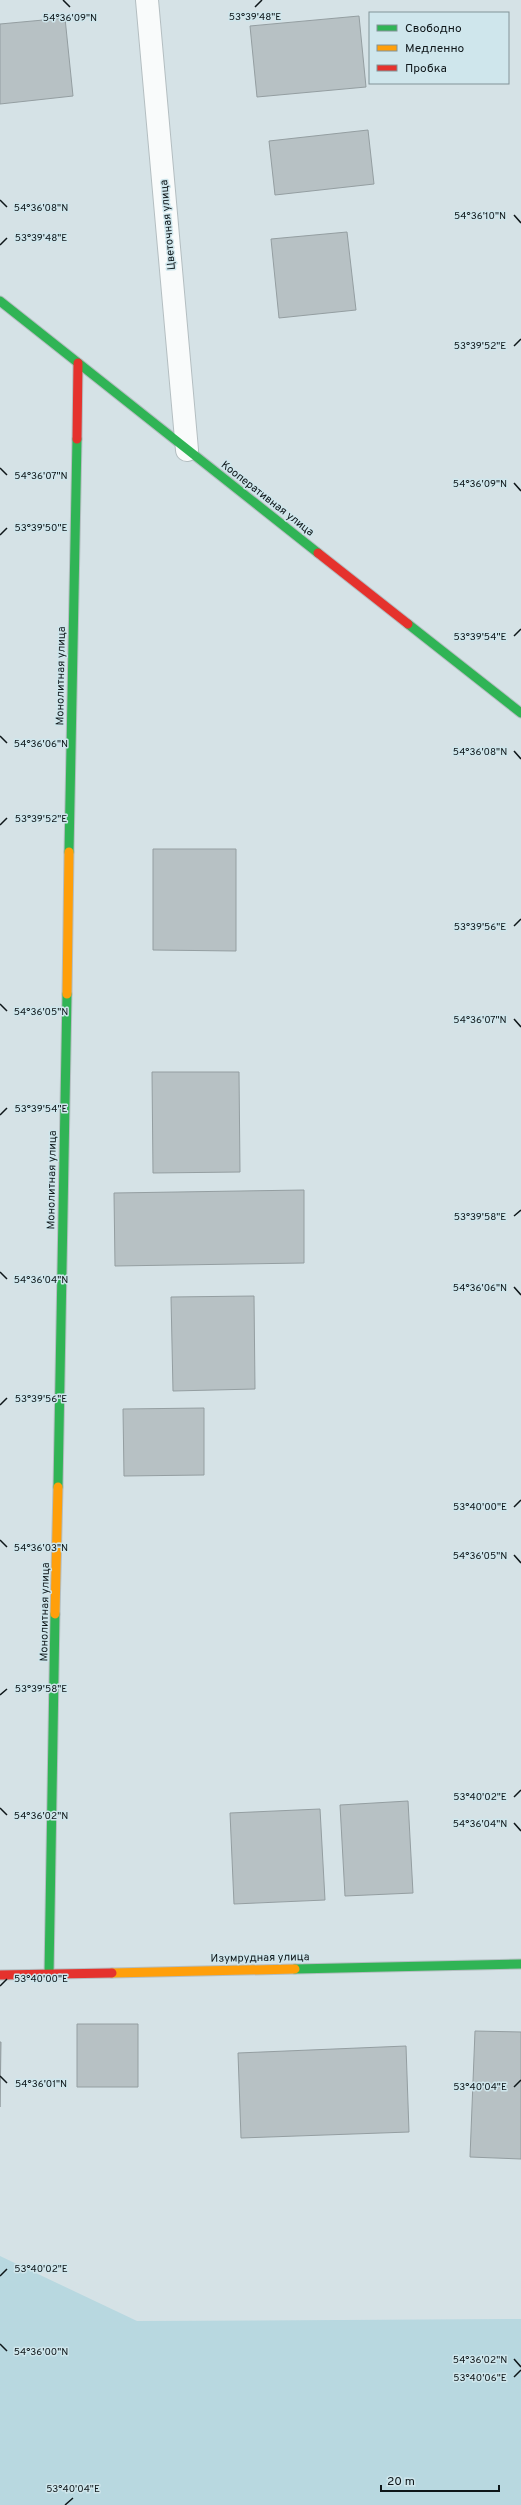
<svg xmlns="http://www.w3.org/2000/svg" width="521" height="2505" viewBox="0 0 521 2505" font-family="Overpass,sans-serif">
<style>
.green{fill:#b8d8e0}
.building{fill:#b7c1c4;stroke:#949ea1}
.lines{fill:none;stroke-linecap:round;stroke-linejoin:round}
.street-casing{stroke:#b4bec1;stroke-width:24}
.fast-casing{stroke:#b4bec1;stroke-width:11}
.slow-casing{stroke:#b4bec1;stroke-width:11}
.jam-casing{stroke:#b4bec1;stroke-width:11}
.street{stroke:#f9fbfb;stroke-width:22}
.fast{stroke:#30b455;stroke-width:9}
.slow{stroke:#ff9f0a;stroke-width:9}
.jam{stroke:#e5322d;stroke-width:9}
.ticks{fill:none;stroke:#0e1619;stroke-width:1.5}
.labels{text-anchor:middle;stroke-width:3;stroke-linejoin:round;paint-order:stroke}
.street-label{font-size:11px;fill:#0e1619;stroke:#cfe6ec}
.ticks-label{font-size:10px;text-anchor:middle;fill:#0e1619;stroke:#cfe6ec;stroke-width:3;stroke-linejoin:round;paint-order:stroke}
</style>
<rect width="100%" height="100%" fill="#d5e2e6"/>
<path class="green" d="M0,2256l137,65 384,-2v186h-521z"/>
<path class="building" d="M359,16l7,71 -109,10 -7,-71z
M65,18l8,78 -73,8v-80z
M368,130l6,54 -99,11 -6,-54z
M347,232l9,78 -77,8 -8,-79z
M153,849h83v102l-83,-1z
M152,1072h87l1,100 -87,1z
M304,1190v73l-189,3 -1,-73z
M254,1296l1,93 -82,2 -2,-94z
M204,1408v67l-80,1 -1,-67z
M408,1801l5,92 -68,3 -5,-91z
M320,1809l5,91 -91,4 -4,-91z
M77,2024h61v63h-61z
M475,2031l46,1v127l-51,-2z
M0,2042h1l-1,65z
M406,2046l3,86 -168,6 -3,-85z"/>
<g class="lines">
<g class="street-casing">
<path id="street" d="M147,0l40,450"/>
</g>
<g class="fast-casing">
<path id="fast" d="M0,301l318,252
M408,624l113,89
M69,852l8,-413
M58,1487l9,-493
M295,1969l226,-5
M49,1974l6,-360"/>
</g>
<g class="slow-casing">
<path id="slow" d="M67,994l2,-142
M55,1614l3,-127
M112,1973l183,-4"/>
</g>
<g class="jam-casing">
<path id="jam" d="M77,439l1,-76
M318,553l90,71
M0,1975l112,-2"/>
</g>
<use href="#street" class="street"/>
<use href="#fast" class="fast"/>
<use href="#slow" class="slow"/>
<use href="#jam" class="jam"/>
</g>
<path class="ticks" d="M63,0l7,7M255,7l7,-7M0,200l7,7M514,215l7,8M0,245l7,-7M514,346l7,-7M0,468l7,7M514,483l7,8M0,535l7,-7M514,636l7,-7M0,736l7,7M514,751l7,8M0,825l7,-7M514,926l7,-7M0,1004l7,7M514,1019l7,8M0,1115l7,-7M514,1216l7,-6M0,1272l7,7M514,1287l7,8M0,1405l7,-7M514,1507l7,-7M0,1540l7,7M514,1555l7,8M0,1695l7,-6M514,1797l7,-7M0,1808l7,7M514,1823l7,8M0,1986l7,-7M0,2076l7,7M514,2087l7,-7M0,2276l7,-7M0,2344l7,7M514,2359l7,8M514,2377l7,-7M65,2505l8,-7"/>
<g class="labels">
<g class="street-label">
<text transform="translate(167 225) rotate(-95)" y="4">Цветочная улица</text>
<text transform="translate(268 498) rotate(38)" y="4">Кооперативная улица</text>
<text transform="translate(60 676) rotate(-89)" y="4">Монолитная улица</text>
<text transform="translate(51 1180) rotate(-89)" y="4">Монолитная улица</text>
<text transform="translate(44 1612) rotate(-89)" y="4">Монолитная улица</text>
<text transform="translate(260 1957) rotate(-1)" y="4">Изумрудная улица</text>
</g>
</g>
<g class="ticks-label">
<text x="255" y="20">53°39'48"E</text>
<text x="70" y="21">54°36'09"N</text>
<text x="41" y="211">54°36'08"N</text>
<text x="480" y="219">54°36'10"N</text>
<text x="41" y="241">53°39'48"E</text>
<text x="480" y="349">53°39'52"E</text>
<text x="41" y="479">54°36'07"N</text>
<text x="480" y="487">54°36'09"N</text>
<text x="41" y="531">53°39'50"E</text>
<text x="480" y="640">53°39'54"E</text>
<text x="41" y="747">54°36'06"N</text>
<text x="480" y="755">54°36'08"N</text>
<text x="41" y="822">53°39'52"E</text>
<text x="480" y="930">53°39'56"E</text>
<text x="41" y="1015">54°36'05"N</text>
<text x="480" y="1023">54°36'07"N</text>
<text x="41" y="1112">53°39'54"E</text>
<text x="480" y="1220">53°39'58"E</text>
<text x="41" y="1283">54°36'04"N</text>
<text x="480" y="1291">54°36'06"N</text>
<text x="41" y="1402">53°39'56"E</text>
<text x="480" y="1510">53°40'00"E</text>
<text x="41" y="1551">54°36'03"N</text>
<text x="480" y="1559">54°36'05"N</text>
<text x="41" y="1692">53°39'58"E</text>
<text x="480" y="1800">53°40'02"E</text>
<text x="41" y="1819">54°36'02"N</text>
<text x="480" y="1827">54°36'04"N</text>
<text x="41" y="1982">53°40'00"E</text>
<text x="41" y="2087">54°36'01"N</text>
<text x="480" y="2090">53°40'04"E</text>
<text x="41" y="2272">53°40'02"E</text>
<text x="41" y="2355">54°36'00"N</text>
<text x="480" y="2363">54°36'02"N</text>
<text x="480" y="2381">53°40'06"E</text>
<text x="73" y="2492">53°40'04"E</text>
</g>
<rect x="369" y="12" width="140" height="72" fill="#cfe6ec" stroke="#829398"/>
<rect x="377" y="25" width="20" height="6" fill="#30b455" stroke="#829398"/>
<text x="405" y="32" font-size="12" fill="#0e1619">Свободно</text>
<rect x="377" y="45" width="20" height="6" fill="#ff9f0a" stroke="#829398"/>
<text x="405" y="52" font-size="12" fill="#0e1619">Медленно</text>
<rect x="377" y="65" width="20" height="6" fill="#e5322d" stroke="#829398"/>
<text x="405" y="72" font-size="12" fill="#0e1619">Пробка</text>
<path d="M381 2485v6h118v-6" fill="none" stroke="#0e1619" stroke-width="2"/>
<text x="387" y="2485" font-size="12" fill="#0e1619" stroke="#cfe6ec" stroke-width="3" paint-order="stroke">20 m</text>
</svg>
